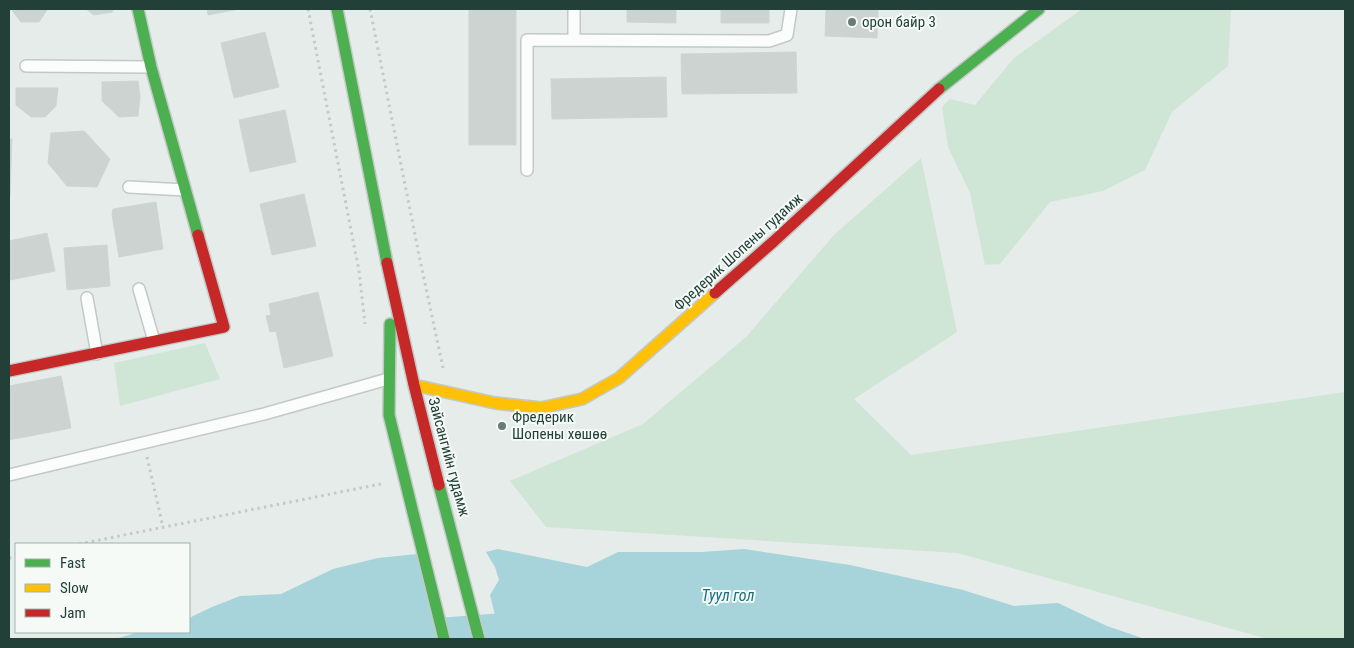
<svg xmlns="http://www.w3.org/2000/svg" width="1354" height="648" viewBox="0 0 1354 648" font-family="'Roboto Condensed',sans-serif">
<style>
.green{fill:#cfe5d6}
.water{fill:#a6d4da}
.lines{fill:none;stroke-linecap:round;stroke-linejoin:round}
.river{stroke:#a6d4da;stroke-width:39}
.building{fill:#cdd3d0;stroke:#cfd5d2}
.lane-casing{stroke:#c3c9c6;stroke-width:14}
.fast-casing{stroke:#c2c9c6;stroke-width:14}
.slow-casing{stroke:#c2c9c6;stroke-width:14}
.jam-casing{stroke:#c2c9c6;stroke-width:14}
.path{stroke:#c2cbc8;stroke-width:3;stroke-dasharray:2.5 4;stroke-linecap:butt}
.lane{stroke:#fbfcfc;stroke-width:11}
.fast{stroke:#4caf50;stroke-width:11}
.slow{stroke:#ffc107;stroke-width:11}
.jam{stroke:#c62828;stroke-width:11}
.poi-dot{fill:#677c76;stroke:#f5faf7;stroke-width:2}
.labels{text-anchor:middle;stroke-width:4;stroke-linejoin:round;paint-order:stroke}
.poi-label{font-size:15px;fill:#234038;stroke:#f5faf7;text-anchor:start}
.street-label{font-size:15px;fill:#234038;stroke:#f5faf7}
.water-label{font-size:16px;font-style:italic;fill:#1a6f7f;stroke:#f5faf7}
</style>
<rect width="100%" height="100%" fill="#e6ece9"/>
<path class="green" d="M1082,9h149l-3,57 -56,46 -27,58 -42,21 -53,11 -50,62 -15,1 -15,-72 -22,-46 -6,-40 8,-8 25,6 39,-47z
M921,158l36,174 -103,67 57,56 434,-63v247h-77l-311,-86 -411,-26 -36,-46 133,-57 103,-87 88,-102z
M205,343l15,36 -100,27 -6,-43z"/>
<path class="water" d="M498,549l89,18 31,-15h83l43,-3 106,16 113,25 51,16 44,-3 49,23 38,13h-644l-11,-44 9,-15 -4,-13 -9,-15z
M427,553l22,86h-334l24,-7h50v-14l23,-11 28,-11 41,-2 52,-25 45,-11z"/>
<g class="lines">
<path class="river" d="M418,639l134,-10"/>
</g>
<path class="building" d="M11,9h36v1l-8,12h-18z
M86,9h28l-2,3 -18,3z
M207,9h32l-31,6z
M469,9h47v136h-47z
M627,9h49v14l-49,-1z
M721,9h48v14h-48z
M826,9h52l-1,29 -52,-2z
M265,32l14,55 -45,11 -13,-55z
M796,52l1,41 -115,1 -1,-40z
M666,77l1,40 -115,2 -1,-40z
M138,81l2,16 -2,19 -19,1 -17,-16v-19z
M16,88h42l-2,18 -11,11h-14l-15,-12z
M285,110l11,52 -46,10 -11,-52z
M84,131l26,28 -13,28 -30,-1 -19,-23 3,-30z
M9,139h3l-2,57h-1z
M304,194l12,52 -44,9 -12,-51z
M156,202l7,47 -44,8 -7,-43 1,-5z
M47,233l8,38 -45,9 -1,-39z
M107,245l3,41 -43,4 -3,-42z
M318,292l15,64 -49,12 -8,-37 -6,1 -4,-16 5,-1 -2,-11z
M61,376l10,52 -62,12v-54z"/>
<g class="lines">
<g class="lane-casing">
<path id="lane" d="M574,9v30
M26,66l125,1
M527,170v-130l242,1 18,-6 4,-26
M129,187l56,3
M139,289l15,52
M87,298l10,56
M9,475l255,-61 124,-35"/>
</g>
<g class="fast-casing">
<path id="fast" d="M138,9l13,58 47,168
M337,9l50,254
M939,89l100,-80
M390,324l-1,91 55,224
M439,485l40,154"/>
</g>
<g class="slow-casing">
<path id="slow" d="M414,385l81,18 46,5 41,-9 37,-21 96,-85"/>
</g>
<g class="jam-casing">
<path id="jam" d="M387,263l27,122 25,100
M715,293l58,-51 166,-153
M9,371l215,-44 -26,-92"/>
</g>
<path class="path" d="M308,9l51,262 6,53
M370,9l49,246 24,113
M147,457l16,70
M79,544l302,-60
M9,558l7,-1"/>
<use href="#lane" class="lane"/>
<use href="#fast" class="fast"/>
<use href="#slow" class="slow"/>
<use href="#jam" class="jam"/>
</g>
<g class="poi-dot">
<circle cx="852" cy="22" r="5"/>
<circle cx="502" cy="426" r="5"/>
</g>
<g class="labels">
<g class="poi-label">
<text x="862" y="27">орон байр 3</text>
<text x="512" y="422">Фредерик<tspan x="512" dy="17">Шопены хөшөө</tspan></text>
</g>
<g class="street-label">
<text transform="translate(738 252) rotate(-42)" y="5">Фредерик Шопены гудамж</text>
<text transform="translate(449 457) rotate(75)" y="5">Зайсангийн гудамж</text>
</g>
<g class="water-label">
<text x="728" y="601">Туул гол</text>
</g>
</g>
<rect width="1354" height="648" fill="none" stroke="#234038" stroke-width="20"/>
<rect x="15" y="543" width="175" height="90" fill="#f5faf7" stroke="#a1b0ab"/>
<rect x="25" y="559" width="25" height="8" fill="#4caf50" stroke="#a1b0ab"/>
<text x="60" y="568" font-size="15" fill="#234038">Fast</text>
<rect x="25" y="584" width="25" height="8" fill="#ffc107" stroke="#a1b0ab"/>
<text x="60" y="593" font-size="15" fill="#234038">Slow</text>
<rect x="25" y="609" width="25" height="8" fill="#c62828" stroke="#a1b0ab"/>
<text x="60" y="618" font-size="15" fill="#234038">Jam</text>
</svg>
